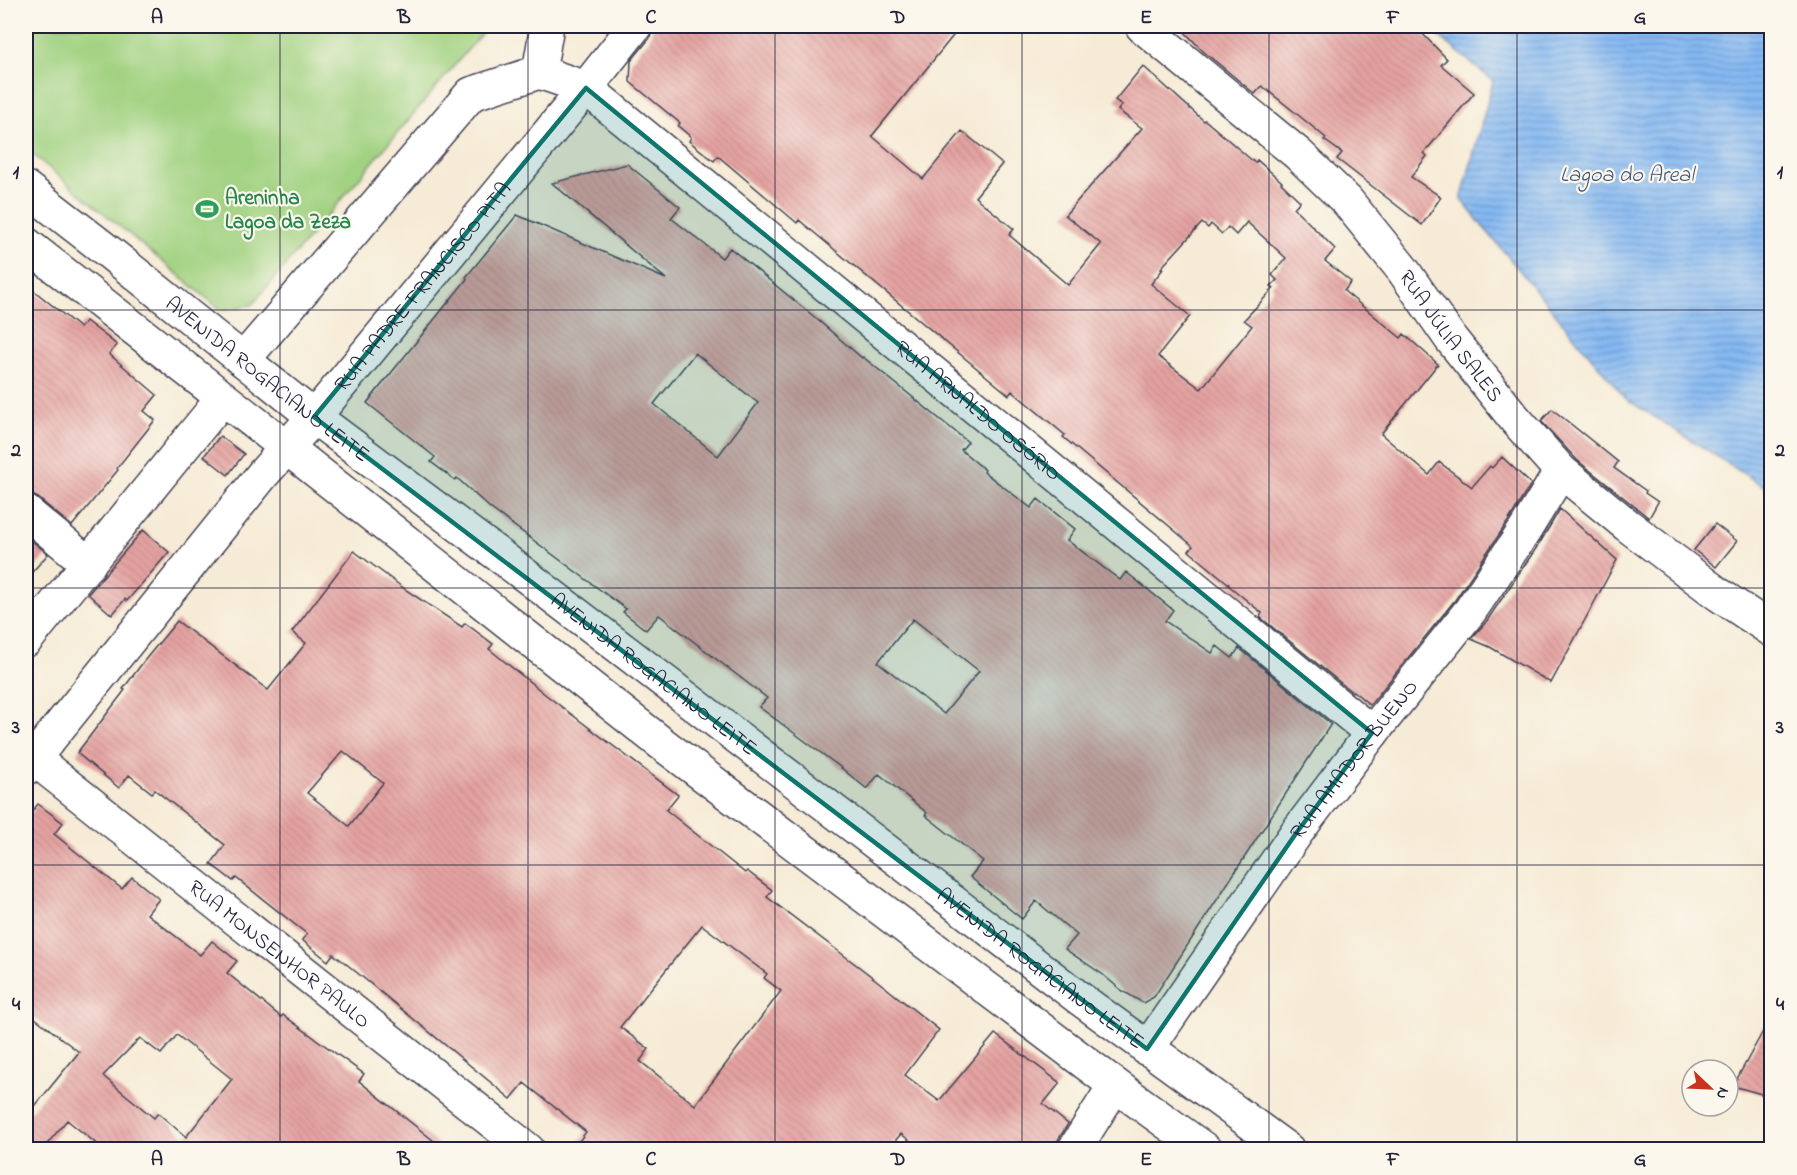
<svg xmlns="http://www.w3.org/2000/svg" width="1797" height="1175" viewBox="0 0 1797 1175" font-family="'Indie Flower',sans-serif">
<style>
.green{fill:#a1d281;stroke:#627a5e;stroke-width:1.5}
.water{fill:url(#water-rules);stroke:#546e97;stroke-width:1.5}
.building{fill:url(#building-back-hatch);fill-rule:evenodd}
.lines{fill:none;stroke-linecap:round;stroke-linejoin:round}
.minor-casing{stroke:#424052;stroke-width:36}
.tertiary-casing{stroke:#424052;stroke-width:36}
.primary-casing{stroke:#424052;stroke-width:36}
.minor{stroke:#fff;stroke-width:33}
.tertiary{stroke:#fff;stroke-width:33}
.primary{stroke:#fff;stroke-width:33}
.marked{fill:#0f766e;fill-opacity:0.2;stroke:#0f766e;stroke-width:4.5;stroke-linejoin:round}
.grid{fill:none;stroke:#22223b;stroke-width:1.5;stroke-opacity:0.55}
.labels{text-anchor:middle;stroke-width:4.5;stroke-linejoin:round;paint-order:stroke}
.leisure-label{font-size:21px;font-weight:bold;fill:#27864d;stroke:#fbf7ec;text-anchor:start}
.street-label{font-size:21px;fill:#22223b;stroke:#fbf7ec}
.water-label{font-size:22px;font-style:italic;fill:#45577b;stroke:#fbf7ec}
.neatline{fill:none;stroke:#22223b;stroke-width:2}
.grid-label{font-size:20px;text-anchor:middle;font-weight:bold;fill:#22223b}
</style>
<defs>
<pattern id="water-rules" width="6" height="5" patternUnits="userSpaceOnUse" patternTransform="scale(1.5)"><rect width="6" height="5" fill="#85b9f3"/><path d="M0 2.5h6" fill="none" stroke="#6c96c6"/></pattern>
<pattern id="building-back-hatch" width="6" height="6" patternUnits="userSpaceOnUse" patternTransform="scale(1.5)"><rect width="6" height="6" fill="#e4a2a0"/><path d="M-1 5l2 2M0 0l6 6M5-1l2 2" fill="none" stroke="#c38b8b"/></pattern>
</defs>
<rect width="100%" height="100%" fill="#fbf7ec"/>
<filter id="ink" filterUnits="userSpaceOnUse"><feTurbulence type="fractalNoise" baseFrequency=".0167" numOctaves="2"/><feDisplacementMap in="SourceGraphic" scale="12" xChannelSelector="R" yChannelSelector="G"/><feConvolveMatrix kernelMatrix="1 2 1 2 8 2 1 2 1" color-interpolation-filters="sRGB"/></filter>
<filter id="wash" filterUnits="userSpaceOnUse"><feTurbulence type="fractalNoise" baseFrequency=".008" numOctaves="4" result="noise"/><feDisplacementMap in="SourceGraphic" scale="24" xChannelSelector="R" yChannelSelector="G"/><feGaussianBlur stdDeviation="1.35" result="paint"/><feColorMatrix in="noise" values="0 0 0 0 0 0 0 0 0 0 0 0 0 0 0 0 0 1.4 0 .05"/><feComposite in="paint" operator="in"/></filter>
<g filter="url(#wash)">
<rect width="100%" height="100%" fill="#f6ebd6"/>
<path class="green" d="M26,26h462l-236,279 -31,5 -195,-161z"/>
<path class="water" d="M1427,26h344v465l-145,-92 -165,-199 32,-119z"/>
<g id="blocks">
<path class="building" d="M653,26h308l-89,110 51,43 39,-48 40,33 -27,33 39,32 -5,6 59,50 33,-41 -36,-29 77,-87 -24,-18 4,-5 -7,-5 28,-34 61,55 1,-1 50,43 2,-3 25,22 -1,1 19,18 -6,7 41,41 -10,12 26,21 -7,9 57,47 3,-4 34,30 -57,70 48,41 10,-13 33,25 18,-21 2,2 10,-11 29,27 -22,36 -54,80 -85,105 -17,-14 -1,1 -92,-75 2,-4 -34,-28 1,-1 -40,-33 4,-5 -130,-109 2,-2 -53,-44 -3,4 -210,-175 -2,3 -79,-67 -4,5 -25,-20 2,-4 -13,-11 2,-3 -50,-41 1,-21 19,-23zM1247,222l39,36 -14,17 5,5 -6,6 3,2 -30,32 8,6 -51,63 -43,-33 32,-40 -39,-32 12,-15 -2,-1 41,-45 6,5 3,-4 11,10 6,-7 8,8z
M1179,26h236l32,33 -6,6 33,28 -50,60 3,3 -16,21 30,20 -19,28 -85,-66 5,-6 -18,-13 2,-2 -29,-24 -35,-28 -7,8 -52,-43z
M627,164l53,43 -9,11 51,40 8,-10 82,67 50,43 1,-1 105,85 -7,8 24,20 -1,2 47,36 7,-9 37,30 -8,11 53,40 6,-8 47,38 -8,11 47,32 5,-7 15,12 7,-10 92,76 -177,273 -11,6 -22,-13 -19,-16 -37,-25 12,-14 -41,-34 -14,18 -52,-42 13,-16 -58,-46 2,-2 -48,-39 -12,15 -27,-22 -81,-60 8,-9 -108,-83 -13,15 -23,-18 3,-3 -136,-101 -33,-30 -2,2 -24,-18 4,-5 -68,-54 100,-124 -1,-2 51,-62 149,64 -114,-96zM695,353l63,50 -40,53 -64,-52zM913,619l66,52 -35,43 -66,-52z
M26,284l54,44 6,-7 31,24 -8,9 48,41 -13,16 11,9 -38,48 1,2 -46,56 -34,-28 -8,-4h-4z
M1552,409l66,53 -4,6 32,23 -1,2 13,9 -9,16 -72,-58 -36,-39z
M220,436l24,18 -16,21 -24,-19z
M1560,509l57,51 -66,123 -61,-36 -19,-8 15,-17 55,-81z
M1715,524l22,17 -21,26 -22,-17z
M143,530l26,22 -42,49 -2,-2 -13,16 -24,-21z
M26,536l22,18 -22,25z
M354,551l52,39 56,37 3,-4 28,21 -4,5 57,46 132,100 -12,15 79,63 2,-2 25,19 -5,7 108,82 64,51 -34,45 34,26 56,-67 65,49 -17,21 25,20 -10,16 -3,9h-134l-20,-15 -13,15h-315l13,-17 -62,-49 -13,16 -167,-137 -11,-8 -5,7 -26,-21 5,-6 -71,-56 -3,3 -22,-17 14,-19 -70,-55 -3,3 -23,-18 -10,13 -42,-35 48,-63 -2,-1 21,-28 33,-40 91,69 38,-47 -14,-11zM343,751l40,32 -34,43 -42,-33zM702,925l65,49 -3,4 17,13 -86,114 -55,-44 9,-12 -29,-22z
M38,804l25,19 -9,11 68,55 10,-12 27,22 -12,15 53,41 12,-14 25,20 -10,12 54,44 2,-2 81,59 -5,7 85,68h-341l-36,-29 -24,29h-17v-32l53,-65 -53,-41v-201l4,4zM177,1035l55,44 -46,58 -28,-24 -4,5 -51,-42 37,-38 21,16z
M1772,1015v82l-39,-11z"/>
</g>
</g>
<g filter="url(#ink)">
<use href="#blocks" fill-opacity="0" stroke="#424052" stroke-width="1.5"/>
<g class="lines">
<g class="minor-casing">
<g id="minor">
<path id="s1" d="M547,26l-8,46 47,16 786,645"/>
<path id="s2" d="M1142,26l156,128 49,47 56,69 48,69 64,80 46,52 66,54 91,69 54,36"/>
<path d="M243,360l228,-266 68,-22"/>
<path d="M26,512l63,52"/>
<path d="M26,640l197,-242"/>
<path id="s3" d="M33,758l495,392"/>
<path id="s4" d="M1147,1049l150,-217 75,-99 98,-122 55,-81 36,-59"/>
<path d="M1074,1150l41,-65"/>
</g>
</g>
<g class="tertiary-casing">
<g id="tertiary">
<path id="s5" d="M26,768l237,-294 51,-57 272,-329 49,-62"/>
</g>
</g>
<g class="primary-casing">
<g id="primary">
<path id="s6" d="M26,188l84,65 204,164 186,139 579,442 209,152"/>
<path d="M26,244l260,203 375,296 454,342 90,65"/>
</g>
</g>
<use href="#minor" class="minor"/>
<use href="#tertiary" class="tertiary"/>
<use href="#primary" class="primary"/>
</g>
</g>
<path class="marked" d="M586,88l786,645 -75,99 -150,217 -833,-632z"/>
<path class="grid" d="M280,26v1124M528,26v1124M775,26v1124M1022,26v1124M1269,26v1124M1517,26v1124M26,310h1746M26,588h1746M26,865h1746"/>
<defs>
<g id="stadium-bare" transform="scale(1.8)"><path d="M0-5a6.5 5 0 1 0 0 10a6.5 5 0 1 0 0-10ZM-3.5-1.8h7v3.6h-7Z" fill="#2e9e5b" stroke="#fbf7ec" stroke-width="2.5" paint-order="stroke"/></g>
</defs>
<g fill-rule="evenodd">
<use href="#stadium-bare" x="207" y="209"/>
</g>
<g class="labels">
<g class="leisure-label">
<text x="225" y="204">Areninha<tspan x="225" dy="24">Lagoa da Zeza</tspan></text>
</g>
<g class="street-label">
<text dy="7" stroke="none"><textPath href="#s5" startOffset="624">RUA PADRE FRANCISCO PITA</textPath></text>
<text dy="7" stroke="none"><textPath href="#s2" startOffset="440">RUA JÚLIA SALES</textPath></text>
<text dy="7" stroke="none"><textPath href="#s6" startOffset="308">AVENIDA ROGACIANO LEITE</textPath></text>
<text dy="7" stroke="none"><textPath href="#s1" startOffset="604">RUA ARNALDO OSÓRIO</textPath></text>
<text dy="7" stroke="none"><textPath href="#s6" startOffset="794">AVENIDA ROGACIANO LEITE</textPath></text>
<text dy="7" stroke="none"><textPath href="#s4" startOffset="356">RUA AMADOR BUENO</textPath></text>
<text dy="7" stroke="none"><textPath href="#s3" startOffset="315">RUA MONSENHOR PAULO</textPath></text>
<text dy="7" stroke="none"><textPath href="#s6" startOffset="1280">AVENIDA ROGACIANO LEITE</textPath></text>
</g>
<g class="water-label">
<text x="1627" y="181">Lagoa do Areal</text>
</g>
</g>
<rect width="1797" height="1175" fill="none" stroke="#fbf7ec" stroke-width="66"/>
<g transform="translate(1710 1088) rotate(113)"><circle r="28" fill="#fbf7ec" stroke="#a4a2a5" stroke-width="1.5"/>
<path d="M0-4.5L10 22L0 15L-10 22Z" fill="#c8321e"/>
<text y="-9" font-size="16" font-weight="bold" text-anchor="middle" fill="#22223b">N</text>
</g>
<rect x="33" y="33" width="1731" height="1109" class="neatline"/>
<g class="grid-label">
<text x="157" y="23">A</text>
<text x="404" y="23">B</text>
<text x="651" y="23">C</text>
<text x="898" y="23">D</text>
<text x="1146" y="23">E</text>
<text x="1393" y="23">F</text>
<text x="1640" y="23">G</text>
<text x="16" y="178">1</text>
<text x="1780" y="178">1</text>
<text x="16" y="456">2</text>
<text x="1780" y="456">2</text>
<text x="16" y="733">3</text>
<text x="1780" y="733">3</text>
<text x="16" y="1010">4</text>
<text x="1780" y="1010">4</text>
<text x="157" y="1165">A</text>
<text x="404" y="1165">B</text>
<text x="651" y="1165">C</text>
<text x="898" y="1165">D</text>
<text x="1146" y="1165">E</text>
<text x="1393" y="1165">F</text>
<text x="1640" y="1165">G</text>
</g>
</svg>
